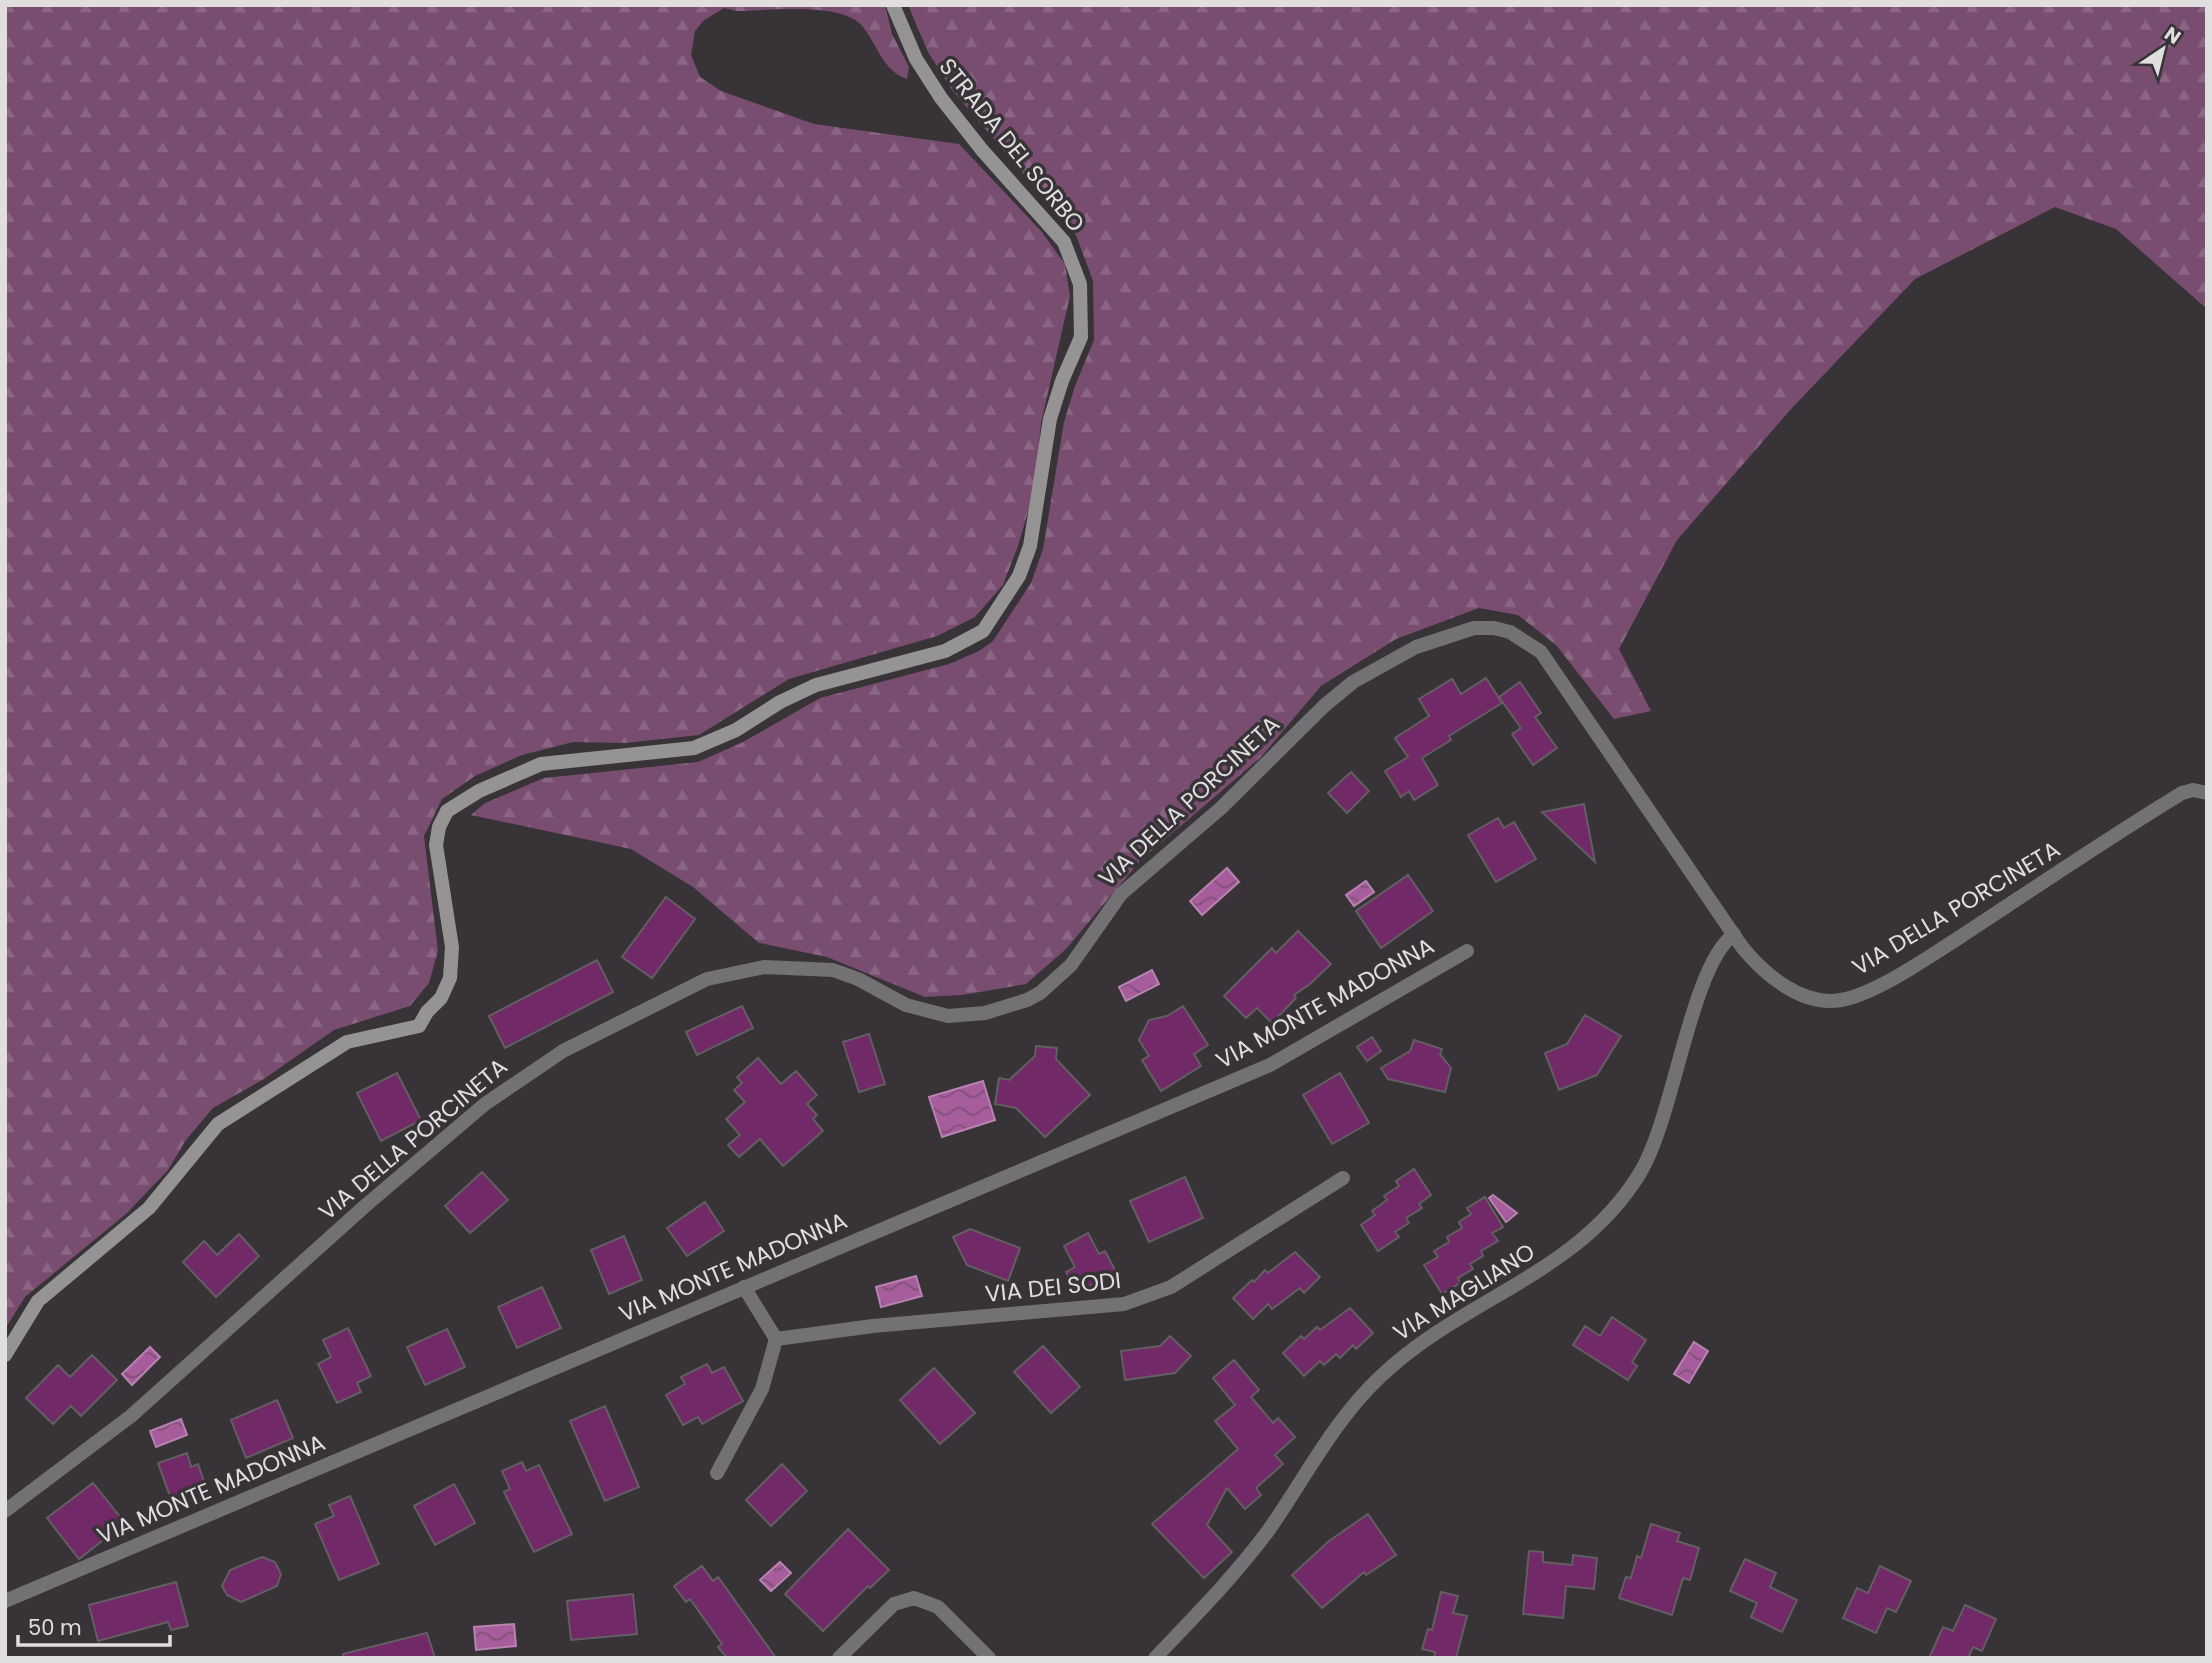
<svg xmlns="http://www.w3.org/2000/svg" width="2212" height="1663" viewBox="0 0 2212 1663" font-family="Poppins,sans-serif">
<style>
.forest{fill:url(#forest-firs)}
.water{fill:url(#water-waves);stroke:#b883b0;stroke-width:2}
.building{fill:#712967;stroke:#635e62;stroke-width:2}
.lines{fill:none;stroke-linecap:round;stroke-linejoin:round}
.street{stroke:#737173;stroke-width:14}
.secondary{stroke:#969395;stroke-width:14}
.labels{text-anchor:middle;stroke-width:7;stroke-linejoin:round;paint-order:stroke}
.street-label{font-size:23px;fill:#e1dee0;stroke:#373336}
</style>
<defs>
<pattern id="forest-firs" width="22" height="20" patternUnits="userSpaceOnUse" patternTransform="scale(1.75)"><rect width="22" height="20" fill="#784d70"/><path d="M5 1l3.5 6h-7zM16 11l3.5 6h-7z" fill="#8b6684"/></pattern>
<pattern id="water-waves" width="16" height="10" patternUnits="userSpaceOnUse" patternTransform="scale(1.75)"><rect width="16" height="10" fill="#a75c9b"/><path d="M0 5q4-4 8 0t8 0" fill="none" stroke="#7f5278"/></pattern>
</defs>
<rect width="100%" height="100%" fill="#373336"/>
<path class="forest" d="M5,5h880l7,29 17,33 -2,12c-24,-8 -29,-33 -44,-52 -20,-26 -95,-16 -126,-16l-13,-3 -21,13 -8,10 -4,24 9,22 21,14 93,33 145,20 82,87 24,33 5,32 -29,127 -6,65 -17,58 -15,39 -28,32 -38,19 -148,43 -90,56 -74,8 -52,-1 -51,13 -47,21 -33,23 -18,37 14,115 -9,32 -19,23 -76,24 -70,49 -51,29 -27,32 -18,30 -42,44 -101,83 -20,32z
M908,5h1299v304l-91,-80 -61,-22 -140,72 -123,129 -115,132 -58,109 32,62 -37,8 -58,-74 -38,-30 -39,-7 -83,31 -75,47 -60,71 -121,104 -74,88 -40,35 -64,11 -37,2 -98,-40 -68,-14 -66,-56 -62,-38 -160,-34 14,-12 59,-25 154,-16 45,-20 77,-44 129,-34 30,-13 14,-10 38,-58 12,-34 21,-127 11,-36 19,-46 -1,-59 -17,-46 -124,-145 -24,-38z"/>
<path class="water" d="M1227,868l12,14 -37,33 -12,-14z
M1366,881l8,11 -20,14 -8,-11z
M1152,970l7,14 -33,17 -7,-14z
M983,1081l12,39 -53,17 -13,-40z
M1493,1195l24,18 -11,9 -17,-24z
M916,1276l6,20 -41,11 -5,-20z
M1694,1342l14,9 -19,32 -15,-9z
M150,1347l10,10 -28,28 -10,-11z
M181,1419l6,16 -31,12 -6,-16z
M780,1562l11,11 -20,18 -11,-11z
M514,1624l2,22 -40,4 -2,-23z"/>
<path class="building" d="M1486,678l16,25 -53,33 2,4 -29,18 16,27 -24,15 -5,-9 -8,6 -16,-26 23,-14 -13,-19 34,-22 -10,-17 33,-20 9,15z
M1520,682l21,31 -6,4 22,31 -24,17 -21,-31 9,-6 -22,-31z
M1351,772l18,19 -22,22 -19,-20z
M1584,804l11,58 -53,-50z
M1498,818l6,10 10,-6 22,37 -40,23 -28,-47z
M1408,875l25,36 -52,37 -25,-37z
M666,897l29,22 -43,59 -30,-21z
M1298,931l33,33 -21,20 -16,11 2,3 -24,25 -15,-15 -11,10 -22,-22 48,-48 4,5z
M597,960l16,32 -108,56 -16,-32z
M742,1006l11,22 -56,27 -11,-23z
M1183,1006l25,39 -14,9 7,12 -40,25 -19,-31 7,-4 -10,-16 10,-20 18,-4z
M1585,1015l36,21 -24,39 -38,15 -14,-37 22,-9z
M869,1034l16,50 -26,8 -16,-50z
M1372,1037l9,14 -14,10 -10,-14z
M1414,1040l28,9 -2,5 11,14 -6,24 -57,-13 -7,-11 29,-17z
M1036,1046l21,2 -1,11 34,36 -45,42 -29,-29 -21,-4 4,-26 10,2 26,-24z
M758,1058l23,26 15,-13 21,24 -10,9 10,11 -4,4 10,12 -40,35 -23,-27 -21,18 -11,-12 12,-10 -14,-16 19,-17 -11,-12 8,-7 -5,-6z
M397,1073l24,47 -40,21 -24,-48z
M1340,1073l29,50 -37,21 -29,-49z
M1414,1169l17,26 -12,9 3,4 -16,10 3,5 -14,9 4,5 -21,14 -17,-26 14,-10 -3,-4 15,-11 -3,-4 15,-10 -3,-5z
M482,1172l26,28 -38,33 -25,-27z
M1185,1177l18,41 -54,24 -19,-41z
M1485,1197l18,30 -11,6 6,8 -17,10 2,5 -13,8 3,5 -15,9 2,5 -18,11 -18,-29 14,-8 -4,-6 15,-9 -2,-5 15,-9 -3,-6 12,-8 -4,-6z
M705,1202l19,29 -37,25 -20,-28z
M970,1229l50,19 -12,33 -41,-16 -14,-28z
M1088,1233l11,21 6,-3 11,21 -39,21 -11,-21 9,-5 -11,-21z
M239,1234l20,22 -43,41 -33,-35 21,-21 13,14z
M624,1236l18,44 -33,14 -18,-44z
M1295,1252l25,25 -16,16 -4,-5 -28,21 -4,-5 -15,15 -20,-21 19,-18 2,2 11,-12 3,3z
M542,1287l19,41 -44,20 -19,-41z
M1350,1308l23,25 -17,16 -3,-4 -13,13 -4,-4 -12,11 -4,-4 -16,15 -21,-23 18,-17 3,3 13,-12 3,3z
M1612,1317l34,23 -14,22 5,4 -9,14 -55,-35 12,-19 15,10z
M348,1328l23,48 -14,7 4,9 -24,11 -19,-39 13,-7 -8,-17z
M447,1329l18,38 -40,18 -18,-38z
M1170,1336l21,20 -16,17 -50,7 -4,-29 39,-5z
M1043,1346l37,41 -29,26 -37,-41z
M92,1355l25,25 -36,36 -10,-10 -18,18 -27,-26 32,-33 12,12z
M1234,1360l25,30 -8,7 22,26 5,-5 17,19 -20,18 8,9 -27,24 5,7 -16,14 -18,-21 -20,37 25,27 -28,26 -52,-54 86,-75 -23,-28 20,-16 -22,-27z
M707,1364l5,9 12,-6 19,34 -41,23 -4,-7 -15,8 -17,-30 19,-11 -4,-7z
M934,1368l41,45 -35,31 -40,-44z
M277,1400l16,38 -47,20 -15,-38z
M605,1406l34,81 -34,14 -35,-80z
M187,1453l4,14 7,-3 8,23 -35,12 -13,-36z
M522,1462l4,9 13,-6 33,69 -38,18 -30,-60 6,-3 -8,-18z
M782,1464l25,27 -36,35 -25,-26z
M93,1483l32,40 -46,36 -32,-41z
M454,1484l21,39 -40,22 -21,-39z
M350,1496l29,68 -40,16 -24,-56 19,-8 -5,-11z
M1368,1514l28,41 -30,20 -2,-3 -42,36 -30,-33 37,-34z
M1651,1524l29,9 -3,8 22,7 -9,32 -7,-2 -11,37 -53,-17 7,-21 5,1 6,-22 4,2z
M848,1529l41,41 -19,18 -2,-2 -45,45 -38,-37z
M1529,1551l14,1v10l29,3 1,-10 24,3 -3,31 -28,-3 -3,32 -40,-4z
M262,1557l13,5 6,12 -4,12 -36,16 -14,-7 -5,-9 8,-16z
M1745,1559l31,14 -6,14 27,13 -15,32 -31,-15 6,-14 -27,-12z
M702,1566l11,15 5,-4 58,81h-49l-9,-11 4,-3 -32,-45 -4,3 -12,-16z
M1880,1566l31,15 -15,31 -9,-4 -11,25 -33,-15 14,-30 11,5z
M176,1582l12,44 -17,4 -3,-8 -70,19 -9,-36z
M1441,1592l17,4 -5,17 14,3 -11,42h-22l1,-6 -13,-3 6,-20 4,1z
M633,1594l4,40 -66,6 -4,-39z
M1965,1605l31,14 -14,32 -9,-4 -5,11h-39l14,-31 10,4z
M427,1633l8,25h-91l-1,-4z"/>
<g class="lines">
<path class="street" d="M776,1339l97,-13 251,-22 47,-17 172,-109
M717,1473l45,-84 14,-50 -32,-52
M5,1511l126,-95 234,-210 120,-102 78,-53 144,-72 57,-12 69,3 25,9 48,26 42,11 37,-3 42,-13 13,-7 31,-28 50,-71 100,-86 103,-102 29,-24 63,-35 58,-19h20l16,4 31,20 201,295c22,27 60,60 99,53 35,-6 91,-45 122,-65 73,-48 145,-97 219,-142l11,-3 14,3
M5,1601l1265,-536 197,-114
M839,1658l55,-54 20,-6 24,9 51,51
M1155,1658c39,-41 79,-81 113,-127 36,-51 66,-111 112,-154 83,-80 197,-101 260,-204 35,-58 50,-206 94,-239"/>
<path class="secondary" d="M5,1355l33,-54 111,-93 69,-84 129,-82 72,-16 8,-14 14,-14 9,-20 2,-31 -16,-102 3,-18 8,-16 32,-20 62,-27 153,-16 42,-18 44,-28 36,-17 129,-34 38,-20 36,-55 11,-30 20,-127 12,-38 19,-44 -1,-53 -16,-42 -82,-92 -41,-52 -25,-39 -23,-54"/>
</g>
<g class="labels">
<g class="street-label">
<text transform="translate(1012 145) rotate(51)" y="8">STRADA DEL SORBO</text>
<text transform="translate(1189 801) rotate(-43)" y="8">VIA DELLA PORCINETA</text>
<text transform="translate(1956 908) rotate(-31)" y="8">VIA DELLA PORCINETA</text>
<text transform="translate(1325 1003) rotate(-29)" y="8">VIA MONTE MADONNA</text>
<text transform="translate(413 1139) rotate(-40)" y="8">VIA DELLA PORCINETA</text>
<text transform="translate(733 1267) rotate(-23)" y="8">VIA MONTE MADONNA</text>
<text transform="translate(1053 1287) rotate(-6)" y="8">VIA DEI SODI</text>
<text transform="translate(1464 1292) rotate(-32)" y="8">VIA MAGLIANO</text>
<text transform="translate(211 1489) rotate(-23)" y="8">VIA MONTE MADONNA</text>
</g>
</g>
<rect width="2212" height="1663" fill="none" stroke="#e1dee0" stroke-width="14"/>
<g transform="translate(2163 49) rotate(35)" stroke="#373336" stroke-width="5" paint-order="stroke">
<path d="M0-5L12 26L0 18L-12 26Z" fill="#e1dee0"/>
<text y="-10" font-size="19" font-weight="bold" text-anchor="middle" fill="#e1dee0">N</text>
</g>
<path d="M18 1635v10h152v-10" fill="none" stroke="#e1dee0" stroke-width="3.5"/>
<text x="28" y="1635" font-size="21" fill="#e1dee0" stroke="#373336" stroke-width="5" paint-order="stroke">50 m</text>
</svg>
